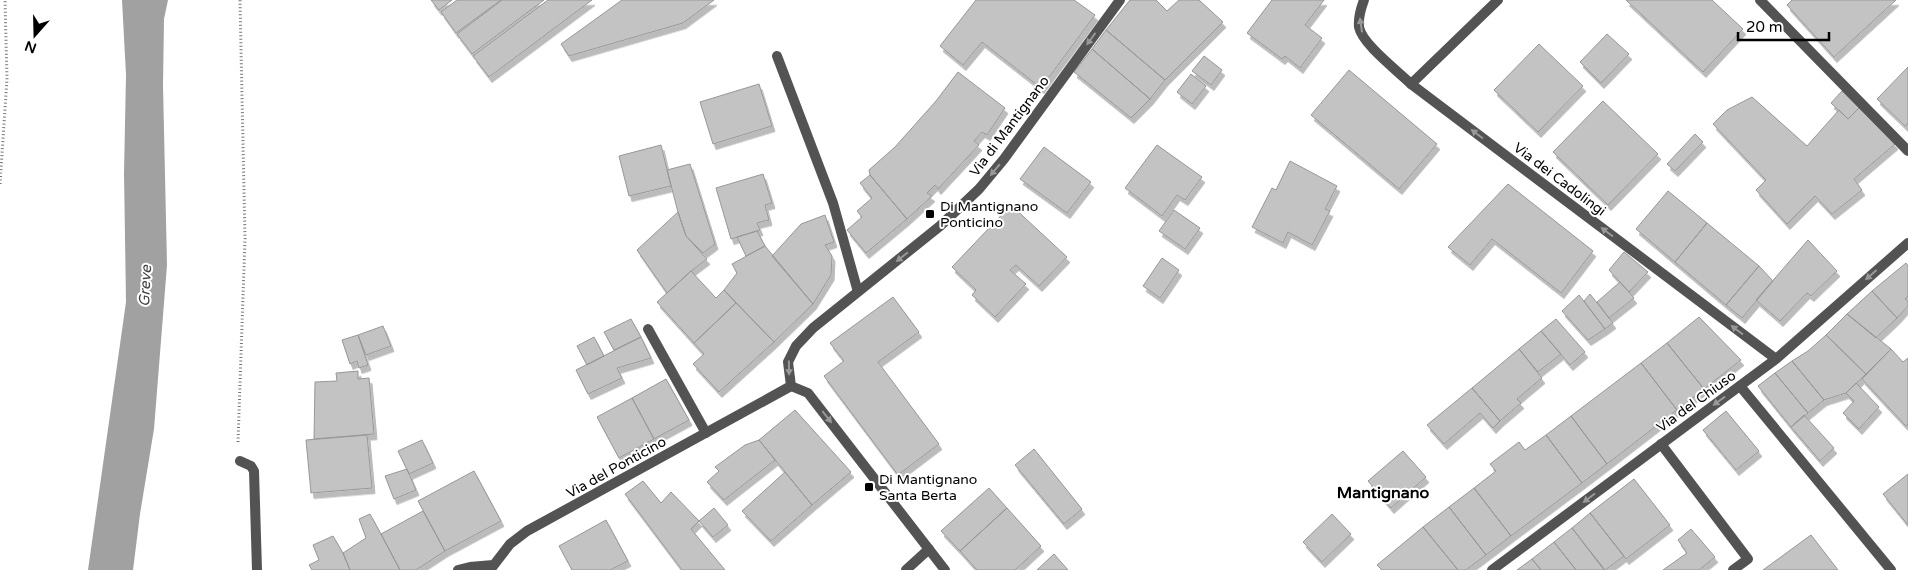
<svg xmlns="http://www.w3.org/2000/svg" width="1908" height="570" viewBox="0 0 1908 570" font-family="'Varela Round',sans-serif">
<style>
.water{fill:#a1a1a1}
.building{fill:#c3c3c3;stroke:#979797;filter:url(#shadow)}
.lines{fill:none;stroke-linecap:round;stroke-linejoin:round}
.path{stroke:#757575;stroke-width:3;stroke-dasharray:1 2.5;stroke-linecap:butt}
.lane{stroke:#535353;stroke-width:10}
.street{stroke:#535353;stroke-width:10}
.oneway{fill:#989898}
.poi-dot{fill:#000;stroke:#fff;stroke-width:2}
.labels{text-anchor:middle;stroke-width:4;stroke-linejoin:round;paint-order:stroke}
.street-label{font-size:14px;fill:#000;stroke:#fff}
.poi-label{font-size:14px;fill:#000;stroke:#fff;text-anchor:start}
.water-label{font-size:15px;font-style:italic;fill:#424242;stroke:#fff}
.quarter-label{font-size:16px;font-weight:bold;fill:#000;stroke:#fff}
</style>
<defs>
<filter id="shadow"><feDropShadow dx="3" dy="5.5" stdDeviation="0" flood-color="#0004"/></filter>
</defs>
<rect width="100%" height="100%" fill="#fff"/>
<path class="water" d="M122,0h46l-4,19 -1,66 4,180 -13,164 -14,85 -7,56h-45l38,-268 -2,-129 2,-98z"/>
<path class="building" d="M431,0h21l-13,10z
M457,0h44l-45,33 -15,-21z
M502,0h42l-72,54 -15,-20z
M548,0h44l-103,77 -16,-21z
M622,0h92l-31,23 -114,33 -8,-12z
M976,0h98l21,15 -54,73 -59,-46 -19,23 -23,-19z
M1130,0h26l11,11 12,-11h20l24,22 -58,58 -59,-50z
M1272,0h52l-19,25 17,13 -22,30 -15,-12 -3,3 -35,-26z
M1626,0h86l31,29 -40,43z
M1792,0h104l-62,57 -47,-52z
M1106,30l59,50 -15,19 -58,-50z
M1607,34l22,20 -28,29 -21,-21z
M1539,44l44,42 -45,46 -44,-42z
M1092,49l58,50 -19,19 -57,-46z
M1204,56l18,14 -11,15 -19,-14z
M1908,67v56l-3,3 -28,-27z
M1349,70l88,74 -38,45 -88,-74z
M958,72l47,36 -18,27 -5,-3 -8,9 5,4 -41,44 -3,-4 -8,8 5,3 -25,23 -37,-44 -1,-5 26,-23 41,-46z
M1191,74l15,12 -14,18 -15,-12z
M759,84l13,42 -59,18 -13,-42z
M1842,91l17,17 -11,11 -17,-16z
M1752,97l55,49 32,-36 9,9 11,-11 36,36 -41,35 8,11 -30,24 -17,-18 -28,28 -31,-34 10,-10 -53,-56 14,-14z
M1603,101l55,53 -50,51 -55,-53z
M1695,134l8,8 -28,29 -8,-7z
M661,145l10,41 -42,10 -10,-40z
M1157,145l45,32 -17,23 -8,-5 -15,21 -37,-28z
M1044,147l47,35 -24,31 -47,-34z
M1290,161l47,25 -12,23 5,2 -18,34 -24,-13 -5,11 -31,-16 20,-39 4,2z
M690,164l25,80 -12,9 -17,-17 -8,-24 -11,-42z
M763,174l9,29 -7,2 4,15 -12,3 3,7 -29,9 -15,-51z
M870,175l37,44 -41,34 -19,-23 15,-13 -5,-6 15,-13 -12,-15z
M1508,184l85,67 -32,42 -69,-54 -22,26 -22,-18z
M1668,191l39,32 -32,39 -39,-33z
M1011,205l56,52 -28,29 -23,-21 -6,5 16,14 -31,33 -23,-22 4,-5 -24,-23z
M1174,210l26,18 -15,21 -26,-18z
M678,212l8,24 21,23 -16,12 -24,22 -30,-43z
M825,215l9,27 -9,3 7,11 -1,19 -18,29 -41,-48 29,-32z
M1707,223l52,43 -33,39 -51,-43z
M757,231l8,15 -19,10 -9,-19z
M1808,240l29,31 -26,25 -4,-3 -27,28 -24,-21z
M765,246l48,58 -39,38 -50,-52 13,-17 -5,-9z
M1624,252l24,20 -19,20 -20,-22z
M1162,258l17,12 -19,28 -17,-12z
M1906,263l2,3v30l-3,3 3,2v5l-11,12 -25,-27z
M1759,266l14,15 -31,37 -16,-13z
M691,271l25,27 8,-8 12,13 -42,40 -37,-41z
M1620,282l14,16 -25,20 -12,-16z
M1872,291l25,27 -21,20 -29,-24z
M1590,294l23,29 -8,6 -21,-28z
M1579,295l26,34 -17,11 -26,-29z
M893,297l26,35 -41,30 61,82 -41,31 -74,-99 20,-15 -14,-18z
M736,303l38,39 -55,50 -26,-28 11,-10 -10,-11z
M1847,314l44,35 -25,25 -40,-39z
M1699,317l42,43 -37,29 -37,-46z
M631,319l10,18 -27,13 -10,-18z
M1556,319l29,33 -15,13 -29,-34z
M383,326l8,20 -25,9 -8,-20z
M1541,331l20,23 -23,18 -19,-23z
M358,335l10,30 -9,3 -2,-7 -7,3 -8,-24z
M1826,335l40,39 -20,19 -22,7 -32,-39 16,-10z
M594,337l10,19 -17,9 -10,-19z
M641,337l10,21 -34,10 5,10 -34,16 -12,-24z
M1667,343l37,46 -27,21 -36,-47z
M1519,349l23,29 -25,21 4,4 -21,18 -28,-33z
M1891,349l12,13 5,-4v66l-2,2 -44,-47z
M1792,361l32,39 -16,13 -33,-40z
M1641,363l36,47 -70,54 -36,-48z
M358,371v8l11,-1 5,56 -60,5 1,-57 22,-1 -1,-8z
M1775,373l33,40 -17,14 -33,-41z
M666,379l23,41 -35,19 -22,-41z
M1856,383l23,24 -20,22 -16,-16 11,-12 -8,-8z
M1472,388l28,33 -7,7 -13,-15 -36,31 -17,-19z
M632,398l22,41 -35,19 -22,-41z
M795,410l56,62 -39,33 -53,-65z
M1726,411l33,40 -23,19 -33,-40z
M1804,415l30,33 -14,13 -29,-34z
M1571,416l36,48 -25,19 -36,-48z
M367,435l5,53 -61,5 -5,-53z
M1546,435l36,48 -71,53 -37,-48 22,-17 -6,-7 29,-22 6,8z
M422,440l11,23 -24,11 -11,-23z
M759,440l16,20 -51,40 -17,-18 12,-11 -4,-4 30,-22z
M1034,449l48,60 -18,15 -49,-59z
M1403,451l23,26 -35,31 -23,-27z
M407,469l9,21 -22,9 -9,-23z
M474,471l27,50 -56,30 -27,-50z
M785,472l27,33 -41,36 -29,-30z
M1908,474v51l-25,-31z
M1634,479l36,46 -44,34 -36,-46z
M643,481l18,22 10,-11 28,29 -8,8 34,41h-43l-57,-76z
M989,488l18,20 -47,43 -19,-20z
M1474,488l37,48 -25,19 -37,-48z
M1449,507l37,48 -20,15h-8l-35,-43z
M714,508l14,17 -15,12 -14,-16z
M1007,508l34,38 -26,24h-38l-17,-19z
M423,511l22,40 -29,19h-16l-19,-36z
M1590,513l34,43 -19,14 -33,-42z
M370,514l11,20 19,36h-50l-7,-17 23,-15 -7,-19z
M1332,514l19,20 -29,28 -19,-20z
M606,520l22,41 -18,9h-38l-13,-24z
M1423,527l35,43h-76l-5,-5z
M1572,528l32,42h-28l-22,-28z
M1691,529l24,28 -16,13h-36l24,-17 -9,-13z
M1811,535l27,35h-75z
M333,536l10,17 7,17h-38l-3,-5 10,-5 -6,-15z
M1554,542l22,28h-35l-9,-11z
M1054,554l14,16h-31z
M1532,559l9,11h-24z"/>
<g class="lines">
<path class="path" d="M0,184l7,-105 -2,-79
M238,442l7,-203 -5,-239"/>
<path class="lane" d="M1760,0l148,151
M1411,84l87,-84
M648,329l58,104
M1740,386l151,184
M1661,444l87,115 -15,11
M906,570l23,-21"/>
<path class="street" d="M1364,0c-3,8 -6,17 -5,27 3,17 39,44 52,57l365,275
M777,56l56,147 25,89
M791,386l-3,-24 8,-16 17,-18 127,-102 39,-37 25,-30 116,-159
M791,386l17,7 137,177
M240,461l11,5 3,5 3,99
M458,570l12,-3 23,-2
M490,570l20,-26 17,-13 264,-145
M1492,570l284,-211 132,-116"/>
</g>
<defs><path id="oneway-solid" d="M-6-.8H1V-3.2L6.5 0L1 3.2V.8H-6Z" transform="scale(1.25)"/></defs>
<g class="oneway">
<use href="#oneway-solid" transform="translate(1361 25) rotate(-98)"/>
<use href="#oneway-solid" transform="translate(1091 39) rotate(126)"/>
<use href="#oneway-solid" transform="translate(1477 134) rotate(-143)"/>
<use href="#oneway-solid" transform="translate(995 170) rotate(130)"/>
<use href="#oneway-solid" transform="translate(1607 232) rotate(-143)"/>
<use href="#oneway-solid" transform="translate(902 257) rotate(141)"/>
<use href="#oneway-solid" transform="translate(1871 275) rotate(139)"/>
<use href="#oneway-solid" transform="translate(1737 330) rotate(-143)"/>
<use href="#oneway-solid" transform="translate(789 368) rotate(89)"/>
<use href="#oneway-solid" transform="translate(1719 401) rotate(144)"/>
<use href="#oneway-solid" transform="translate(827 417) rotate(52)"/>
<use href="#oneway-solid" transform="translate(1589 498) rotate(143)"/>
</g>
<g class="poi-dot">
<rect x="925" y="209" width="10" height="10" rx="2.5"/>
<rect x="864" y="482" width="10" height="10" rx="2.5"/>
</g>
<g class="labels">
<g class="street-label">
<text transform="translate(1009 126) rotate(-53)" y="5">Via di Mantignano</text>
<text transform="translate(1560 179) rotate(37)" y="5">Via dei Cadolingi</text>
<text transform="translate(1696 401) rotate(-36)" y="5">Via del Chiuso</text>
<text transform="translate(616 467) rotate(-29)" y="5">Via del Ponticino</text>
</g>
<g class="poi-label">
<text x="940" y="211">Di Mantignano<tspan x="940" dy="16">Ponticino</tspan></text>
<text x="879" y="484">Di Mantignano<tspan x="879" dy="16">Santa Berta</tspan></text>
</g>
<g class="water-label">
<text transform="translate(145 286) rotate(-87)" y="5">Greve</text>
</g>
<g class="quarter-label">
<text x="1383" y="498">Mantignano</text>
</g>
</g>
<g transform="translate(35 35) rotate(200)" stroke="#ffffff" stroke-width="4" paint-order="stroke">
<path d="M0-4L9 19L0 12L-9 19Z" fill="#000000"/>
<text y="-8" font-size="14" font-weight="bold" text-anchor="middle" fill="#000000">N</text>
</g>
<path d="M1738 32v8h91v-8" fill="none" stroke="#000000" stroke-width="2.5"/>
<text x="1746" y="32" font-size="15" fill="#000000" stroke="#ffffff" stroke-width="4" paint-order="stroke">20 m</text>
</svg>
